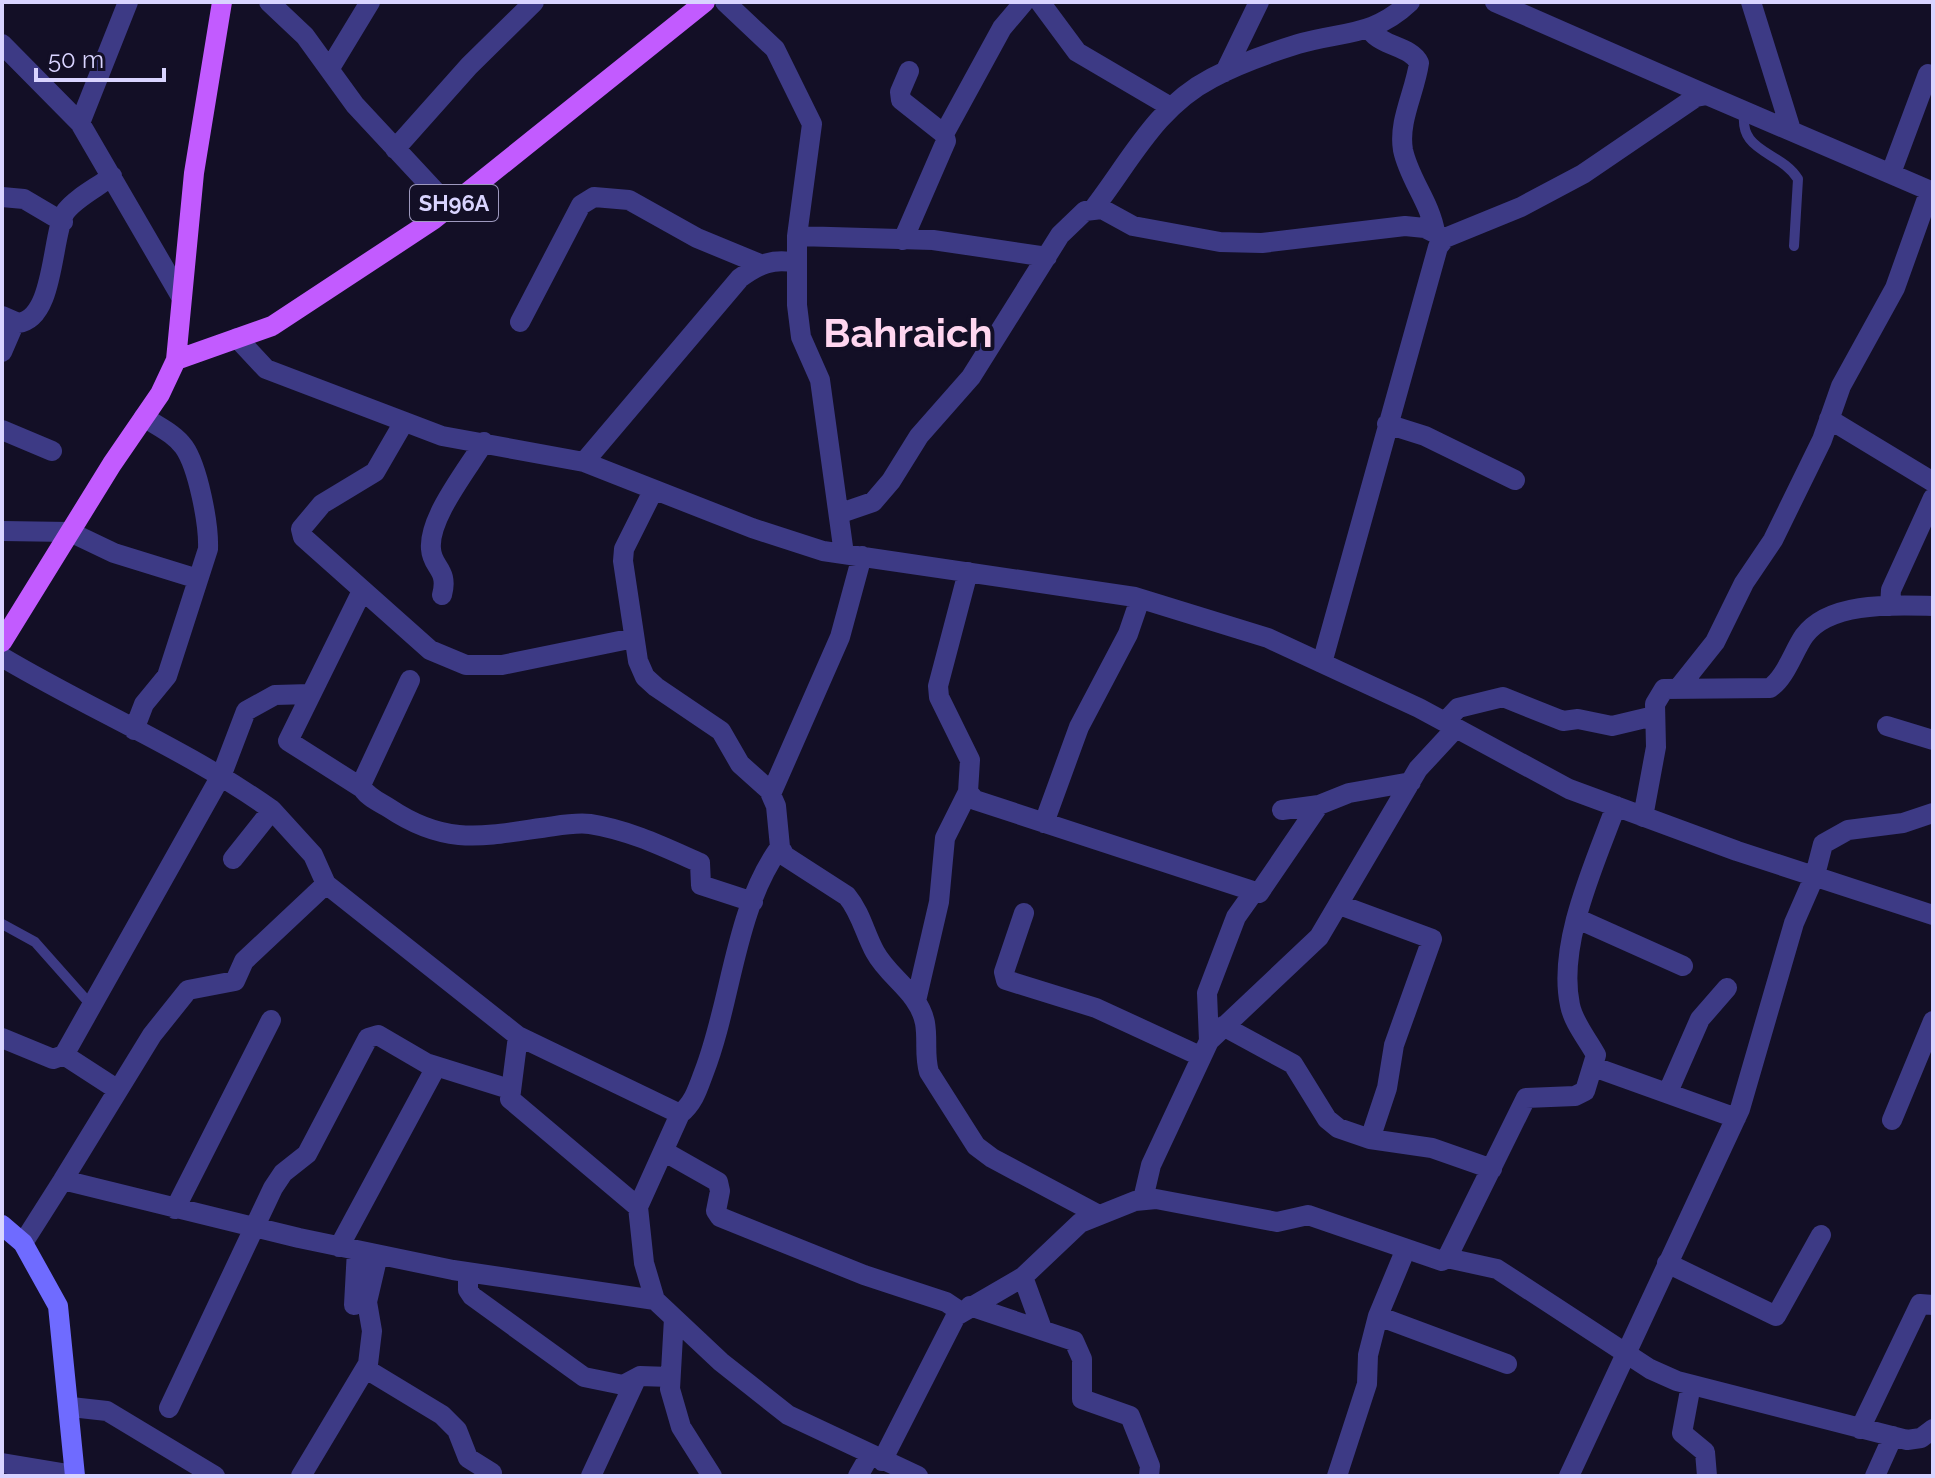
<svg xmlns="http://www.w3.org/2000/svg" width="1935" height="1478" viewBox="0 0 1935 1478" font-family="Raleway,sans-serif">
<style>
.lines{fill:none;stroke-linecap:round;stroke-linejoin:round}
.lane{stroke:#3d3a85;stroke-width:10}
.street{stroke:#3d3a85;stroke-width:20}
.secondary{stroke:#6f6bff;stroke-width:20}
.primary{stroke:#c25bff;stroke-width:20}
.labels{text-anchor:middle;stroke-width:8;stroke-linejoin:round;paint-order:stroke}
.shield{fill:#130f26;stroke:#9e99be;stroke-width:2}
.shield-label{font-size:22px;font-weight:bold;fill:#d9d4ff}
.town-label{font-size:40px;font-weight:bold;fill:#ffd6f0;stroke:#130f26}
</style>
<rect width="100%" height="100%" fill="#130f26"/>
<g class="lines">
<path class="lane" d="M1745,109c-9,44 35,41 53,70l-4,67
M2,924l33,18 55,62"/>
<path class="street" d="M269,2l36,34 50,69 94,101
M725,2l50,47 37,75 -15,112v69l4,32 19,43 24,174
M1040,2l37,50 92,54
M1495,2l212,93
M1751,2l40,128
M1370,30c12,17 41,16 49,33 -4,29 -21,58 -16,87 6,29 27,52 32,82
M2,44l78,79 100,172
M330,68l40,-66
M1225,72l34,-70
M80,123l48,-121
M944,134l58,-106 22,-26
M395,149l74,-83 65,-64
M1891,173l37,-99
M2,197l22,2 39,23
M1094,208c37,-48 62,-101 118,-130 26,-14 57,-25 86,-34 45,-13 75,-7 112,-42
M797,236l136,4 114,17
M903,240l43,-99 -2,-7 -43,-34 -1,-8 9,-21
M2,316l16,7c38,-4 33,-92 48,-112 11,-14 32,-24 46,-35
M520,322l61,-117 13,-8 35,3 68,38 63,26
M237,338l29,31 176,67 142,26 168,66 71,23 312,46 133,41 151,70 150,81 168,62 196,64
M2,352l13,-30
M1829,419l104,63
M404,422l-29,50 -53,32 -21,25 2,8 127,113 36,15h36l132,-27
M1387,424l38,12 90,44
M2,430l50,21
M584,462l156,-184c19,-14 33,-20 57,-15
M653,491l-29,58 -1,12 15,100 7,16 11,10 65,44 19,33 29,26 7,16 4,41 5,9 62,40c14,17 18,38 28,56 14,26 44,40 50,71 3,17 -1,32 4,49l47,74 16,12 107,57
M841,513l32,-11 18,-21 28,-45 52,-59 89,-142 25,-24 17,-2 31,17 87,16 42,1 143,-17 20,2 20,10
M2,531l68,1 44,21 84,26
M968,572l-30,114 1,11 31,63 -2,32 7,8 284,93 60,-88 30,-12 62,-11
M442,595c7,-26 -10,-27 -11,-46 -3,-31 37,-80 53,-107
M1890,606l1,-16 42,-92
M2,657c89,53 186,93 270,153
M1322,663l116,-416 7,-9 76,-31 62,-33 113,-77 11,-2 226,97
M410,680l-49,105c4,11 18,17 28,23 55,37 91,29 152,20 16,-2 33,-6 49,-4 39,6 74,23 110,39l1,22 52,17
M1680,686l35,-44 29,-59 29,-43 49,-100 19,-54 54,-98 35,-98
M1445,722l13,-14 45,-11 60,24 15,-2 34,7 42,-10
M1887,726l46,14
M134,730l10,-26 23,-28 41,-127c1,-25 -10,-82 -24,-102 -10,-14 -27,-21 -40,-30
M362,788l-74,-47 74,-150
M771,794l69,-157 22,-81
M1616,806c-21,57 -59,138 -46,199 3,17 18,35 26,50l-11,36 -10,5 -49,2 -79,160 50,11 153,100 27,12 230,59 14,-2 12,-9
M1282,810l37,-5
M1643,817l13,-70 -1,-43 9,-15 106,-1c16,-11 23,-36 34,-52 25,-35 91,-31 129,-30
M1044,823l35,-96 49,-93 12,-35
M233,859l39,-49 41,45 13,29
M1340,905l92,34 -38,106 -7,43 -17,51
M1024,913l-20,59 2,8 90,28 104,48
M1578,919l105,47
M916,1001l23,-99 6,-64 23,-46
M1223,1026l70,38 34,55 11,9 32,11 62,9 60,21
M518,1036l-8,63 128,108
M2,1038l51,21 11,-4 158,-281 24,-63 29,-16 35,-1
M1209,1041l-2,-48 29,-76 17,-24
M64,1055l54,35
M1594,1067l142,51
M1668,1092l32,-73 27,-31
M680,1114c14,-11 18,-26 24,-42 28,-72 30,-161 76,-225
M1892,1120l41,-99
M665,1152l53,30 2,9 -4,20 4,6 144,58 82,27 15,10
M63,1180l89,-145 36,-45 47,-9 9,-20 82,-77 192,152 162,78 -42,93 6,56 11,37
M1143,1199l8,-34 58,-124 110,-104 99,-168 38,-41
M175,1209l96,-189
M23,1243l40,-63 236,58 154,32 202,30 66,62 67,53 130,61
M339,1247l97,-180
M1667,1263l109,53 45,-81
M468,1273v17l4,6 112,81 39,8 17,-9 30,1
M1023,1277l19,52
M354,1305l3,-55
M970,1306l104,35 8,18v40l48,17 20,50 -1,10
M1378,1316l129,48
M674,1318l-4,71 11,38 31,49
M366,1369l76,46 15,15 11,28 24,15
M1691,1385l-9,48 23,19 2,24
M71,1407l36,4 108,65
M169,1408l104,-220 10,-15 24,-19 61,-116 10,-3 48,28 83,26
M1860,1429l60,-125 13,1
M882,1461l74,-145 67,-39 57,-54 55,-22 21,-2 121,23 31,-7 134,46 5,-3
M2,1463l72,12
M301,1476l67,-112 4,-33 -5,-29 11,-47
M591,1476l45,-97
M858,1476l12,-21
M1337,1476l30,-92 1,-29 10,-39 27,-65
M1569,1476l171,-367 54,-186 21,-48 8,-31 25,-14 55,-7 30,-10
M1875,1476l18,-40"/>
<path class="secondary" d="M2,1225l21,18 35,63 17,170"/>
<path class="primary" d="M176,360l96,-34 161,-106 272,-218
M2,642l110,-178 48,-70 16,-34 18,-187 28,-171"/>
</g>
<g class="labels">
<rect class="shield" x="410" y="185" width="88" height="36" rx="6"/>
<g class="shield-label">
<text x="454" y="211">SH96A</text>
</g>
<g class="town-label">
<text x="908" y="347">Bahraich</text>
</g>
</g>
<rect width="1935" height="1478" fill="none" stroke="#d9d4ff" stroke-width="8"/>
<path d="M36 68v12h128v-12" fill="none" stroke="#d9d4ff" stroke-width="4"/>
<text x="48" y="68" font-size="24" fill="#d9d4ff" stroke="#130f26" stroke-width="6" paint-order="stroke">50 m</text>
</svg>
